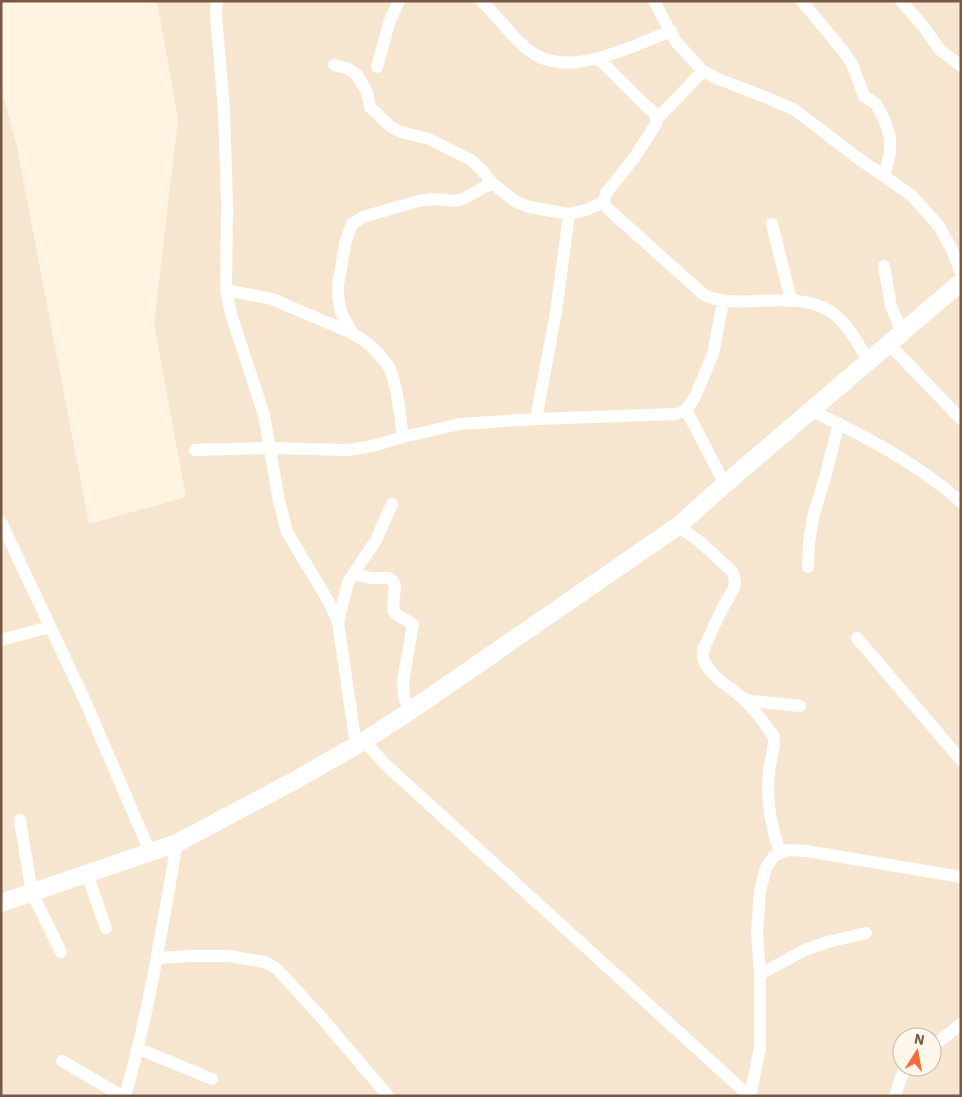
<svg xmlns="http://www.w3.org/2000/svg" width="962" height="1097" viewBox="0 0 962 1097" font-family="'IBM Plex Sans',sans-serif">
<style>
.residential{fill:#f7e6cf;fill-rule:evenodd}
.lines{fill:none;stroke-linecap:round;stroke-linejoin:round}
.street{stroke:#fff;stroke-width:12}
.secondary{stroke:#fff;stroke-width:18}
</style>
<rect width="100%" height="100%" fill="#fff4e1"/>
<path class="residential" d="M157,1h804v1095h-960v-1009l16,60 72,377 97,-27 -32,-173 24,-205zM902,1037h30v30h-30z"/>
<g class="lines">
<path class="street" d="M217,1l-1,14 8,95 3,93 -1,87 5,24 33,101 15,86 8,31 42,70 9,20 18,123
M481,1c19,16 33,41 55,54 38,22 99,-10 135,-24
M654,1l22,41 27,29 13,7 54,21 25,11 60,46 56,39 28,31 13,24 9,23
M802,1l42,51 8,12 12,32 12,8 9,17 5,16v16l-6,23
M901,1l22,25 17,24 21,16
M599,59l46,46 11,9v10l-22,34 -28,35 -2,9 2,5 98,88c16,7 31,7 49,6 66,-3 83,0 115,60
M334,65l15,4 8,6 10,17 3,15 21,20 10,5 28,7 42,21 11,10 10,13 23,18 14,6 40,7 17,-4 18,-8
M377,67l13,-47 9,-19
M657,119l46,-48
M772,224l19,76
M884,266l7,40 11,26
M226,290l46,9 80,34c14,8 26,18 35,31 10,14 13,54 16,73
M352,333l-11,-21 -3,-16v-12l8,-44 6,-16 11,-7 55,-16 15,-2 22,2 8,-2 29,-16
M888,343l73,76
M686,410l39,74
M810,410c53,25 107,53 151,92
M536,419l20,-107 13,-98
M195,450l73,-2 80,2 25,-4 30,-9 57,-13 76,-5 140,-5 10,-4 9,-13 18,-43 10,-52
M1,522l85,181 64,149
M678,526l22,16 23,21 9,8 3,10 -1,7 -12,21 -19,41c-3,21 25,35 38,47 13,12 24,26 33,40 1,12 -4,23 -5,35 -3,30 2,53 11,81
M808,567l1,-24 4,-26 13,-43 13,-51
M353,574l19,4h16l5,3 2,5 -2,24 3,4 17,10 -10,58 1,15 6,14
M338,622l10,-40 28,-42 16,-36
M857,638l104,122
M1,640l49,-13
M742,698l9,3 49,5
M364,741l22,24 363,331
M20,820l12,73 29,59
M87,874l19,54
M158,958l31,-2h39l37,6 12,7 44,48 67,79
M760,974l45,-24 23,-8 38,-9
M932,1047l29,-23
M139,1049l73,30
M62,1061l60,35
M125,1096c24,-83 37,-168 52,-253
M750,1096l10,-48v-74l-3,-41 3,-42 6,-23 8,-12 14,-6 19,1 154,26
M895,1096l7,-21 6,-8"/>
<path class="secondary" d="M1,903l176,-60 115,-61 72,-41 46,-30 268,-185 47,-42 236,-202"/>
</g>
<rect width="962" height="1097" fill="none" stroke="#795945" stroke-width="5"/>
<g transform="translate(917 1052) rotate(11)"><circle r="24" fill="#fff7ea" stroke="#c9b8a8"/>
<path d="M0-4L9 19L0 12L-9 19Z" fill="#f66a39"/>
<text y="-8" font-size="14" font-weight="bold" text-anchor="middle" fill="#795945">N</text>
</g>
</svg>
